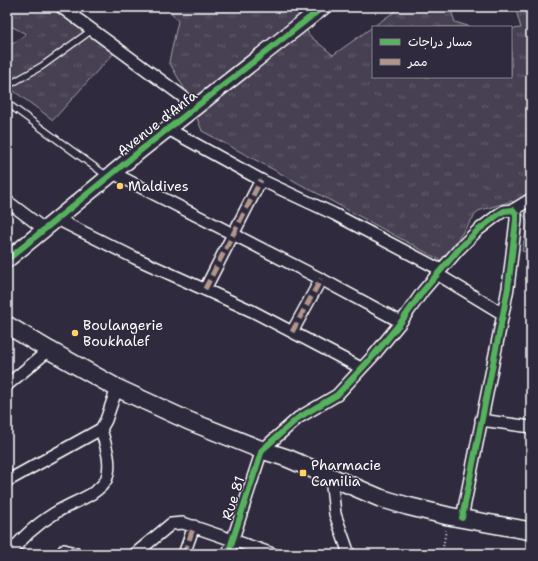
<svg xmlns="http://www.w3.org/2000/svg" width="538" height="561" viewBox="0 0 538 561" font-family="'Shantell Sans','Playpen Sans Arabic',sans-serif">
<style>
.grass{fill:url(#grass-tufts);stroke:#a2a0a8}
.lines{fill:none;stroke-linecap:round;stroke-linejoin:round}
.lane-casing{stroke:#fff;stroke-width:8}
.street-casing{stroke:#fff;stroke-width:14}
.secondary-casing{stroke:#fff;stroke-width:18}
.primary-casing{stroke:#fff;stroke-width:20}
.path{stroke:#fff;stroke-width:2;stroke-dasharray:1 3;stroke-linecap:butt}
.lane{stroke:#2f2a3d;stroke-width:5.5}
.street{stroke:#2f2a3d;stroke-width:11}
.secondary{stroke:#2f2a3d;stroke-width:15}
.primary{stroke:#2f2a3d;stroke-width:17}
.quiet{stroke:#b2968c;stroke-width:5;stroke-dasharray:10 5;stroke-linecap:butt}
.cycleway-casing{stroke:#2f2a3d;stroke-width:8}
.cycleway{stroke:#56b35d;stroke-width:6}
.poi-dot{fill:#ffd166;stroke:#2f2a3d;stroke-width:1.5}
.labels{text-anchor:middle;stroke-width:3;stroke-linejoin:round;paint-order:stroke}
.street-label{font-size:14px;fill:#fff;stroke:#2f2a3d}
.poi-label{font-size:14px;fill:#fff;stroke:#2f2a3d;text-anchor:start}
</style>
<defs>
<pattern id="grass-tufts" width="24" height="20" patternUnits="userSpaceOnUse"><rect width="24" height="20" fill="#464152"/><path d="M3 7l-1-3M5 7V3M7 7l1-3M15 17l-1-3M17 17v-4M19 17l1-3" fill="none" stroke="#625e6c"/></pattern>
</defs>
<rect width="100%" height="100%" fill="#2f2a3d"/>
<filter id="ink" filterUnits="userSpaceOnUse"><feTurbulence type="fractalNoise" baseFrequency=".025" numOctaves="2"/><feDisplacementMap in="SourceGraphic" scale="8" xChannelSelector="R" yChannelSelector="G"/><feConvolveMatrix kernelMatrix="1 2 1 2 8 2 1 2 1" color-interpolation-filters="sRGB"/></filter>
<g filter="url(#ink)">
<path class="grass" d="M7,7h59l57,37 -25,26 -45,50 -46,-34v-38l19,-14 -19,-10z
M167,7h127l16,29 23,19 68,-48h49l5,15 16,5h-98v50h138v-48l10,-1 -6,-21h16v246l-9,-2 6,-30 -16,-20 -34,10 -36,50 -240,-130 -13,-34 -20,-35 9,-41z"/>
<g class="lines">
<g class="lane-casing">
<path id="lane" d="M7,86l35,-20 50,-36
M7,103l100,73"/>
</g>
<g class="street-casing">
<path id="street" d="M61,7l136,100
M168,129l93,51 73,34 107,56
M113,173l208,106 80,43
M7,201l37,28
M513,210l18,-11
M57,219l78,39 117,53 109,57
M437,274l66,40
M205,289l56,-109
M292,332l29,-53
M7,385l42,-35
M481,420l50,7
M331,477l4,37 14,40
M7,481l94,-52 5,-9 11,-32
M64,550l13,4
M10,554c11,-16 29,-31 45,-41 15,-10 43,-18 51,-33 7,-16 -1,-36 -5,-51
M135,554l36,-30 12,-1 90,31
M184,554l10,-28
M228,554l34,-104 36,-32 39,-23 37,-40 27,-33 22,-31 36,-42 18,-18 22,-17 5,-3 9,-1 3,4v6l-8,68 -5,26 -41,204"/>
</g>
<g class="secondary-casing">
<path id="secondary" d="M7,260l134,-110 182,-143"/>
</g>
<g class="primary-casing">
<path id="primary" d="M7,325l42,25 68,38 72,33 73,29 25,8 93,40 27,8 41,10 83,15"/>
</g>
<path class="path" d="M442,554l4,-24"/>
<use href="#lane" class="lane"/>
<use href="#street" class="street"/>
<use href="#secondary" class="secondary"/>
<use href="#primary" class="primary"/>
<path class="quiet" d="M205,289l56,-109
M292,332l29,-53
M64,550l13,4
M184,554l10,-28"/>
<g class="cycleway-casing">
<path id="cycleway" d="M7,260l134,-110 182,-143
M228,554l34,-104 36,-32 39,-23 37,-40 27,-33 22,-31 36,-42 18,-18 22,-17 5,-3 9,-1 3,4v6l-8,68 -5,26 -41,204"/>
</g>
<use href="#cycleway" class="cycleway"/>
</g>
</g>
<g class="poi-dot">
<circle cx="120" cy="186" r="4"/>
<circle cx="75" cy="333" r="4"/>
<rect x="299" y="469" width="8" height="8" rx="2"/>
</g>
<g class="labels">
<g class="street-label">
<text transform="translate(157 123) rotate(-38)" y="5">Avenue d'Anfa</text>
<text transform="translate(233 498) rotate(-72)" y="5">Rue 81</text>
</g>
<g class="poi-label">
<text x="128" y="191">Maldives</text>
<text x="83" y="330">Boulangerie<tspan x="83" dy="16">Boukhalef</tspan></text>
<text x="311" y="470">Pharmacie<tspan x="311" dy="16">Camilia</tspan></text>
</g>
</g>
<rect width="538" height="561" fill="none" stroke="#2f2a3d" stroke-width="24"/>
<rect x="12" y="12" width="514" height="537" fill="none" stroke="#fff" stroke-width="1.5" filter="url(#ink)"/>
<rect x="372" y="26" width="140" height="52" fill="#2f2a3d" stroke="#827f8b"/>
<rect x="380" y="39" width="20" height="6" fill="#56b35d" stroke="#827f8b"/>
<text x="408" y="46" font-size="12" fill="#ffffff">مسار دراجات</text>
<rect x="380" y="59" width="20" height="6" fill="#b2968c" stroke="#827f8b"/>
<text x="408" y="66" font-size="12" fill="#ffffff">ممر</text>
</svg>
